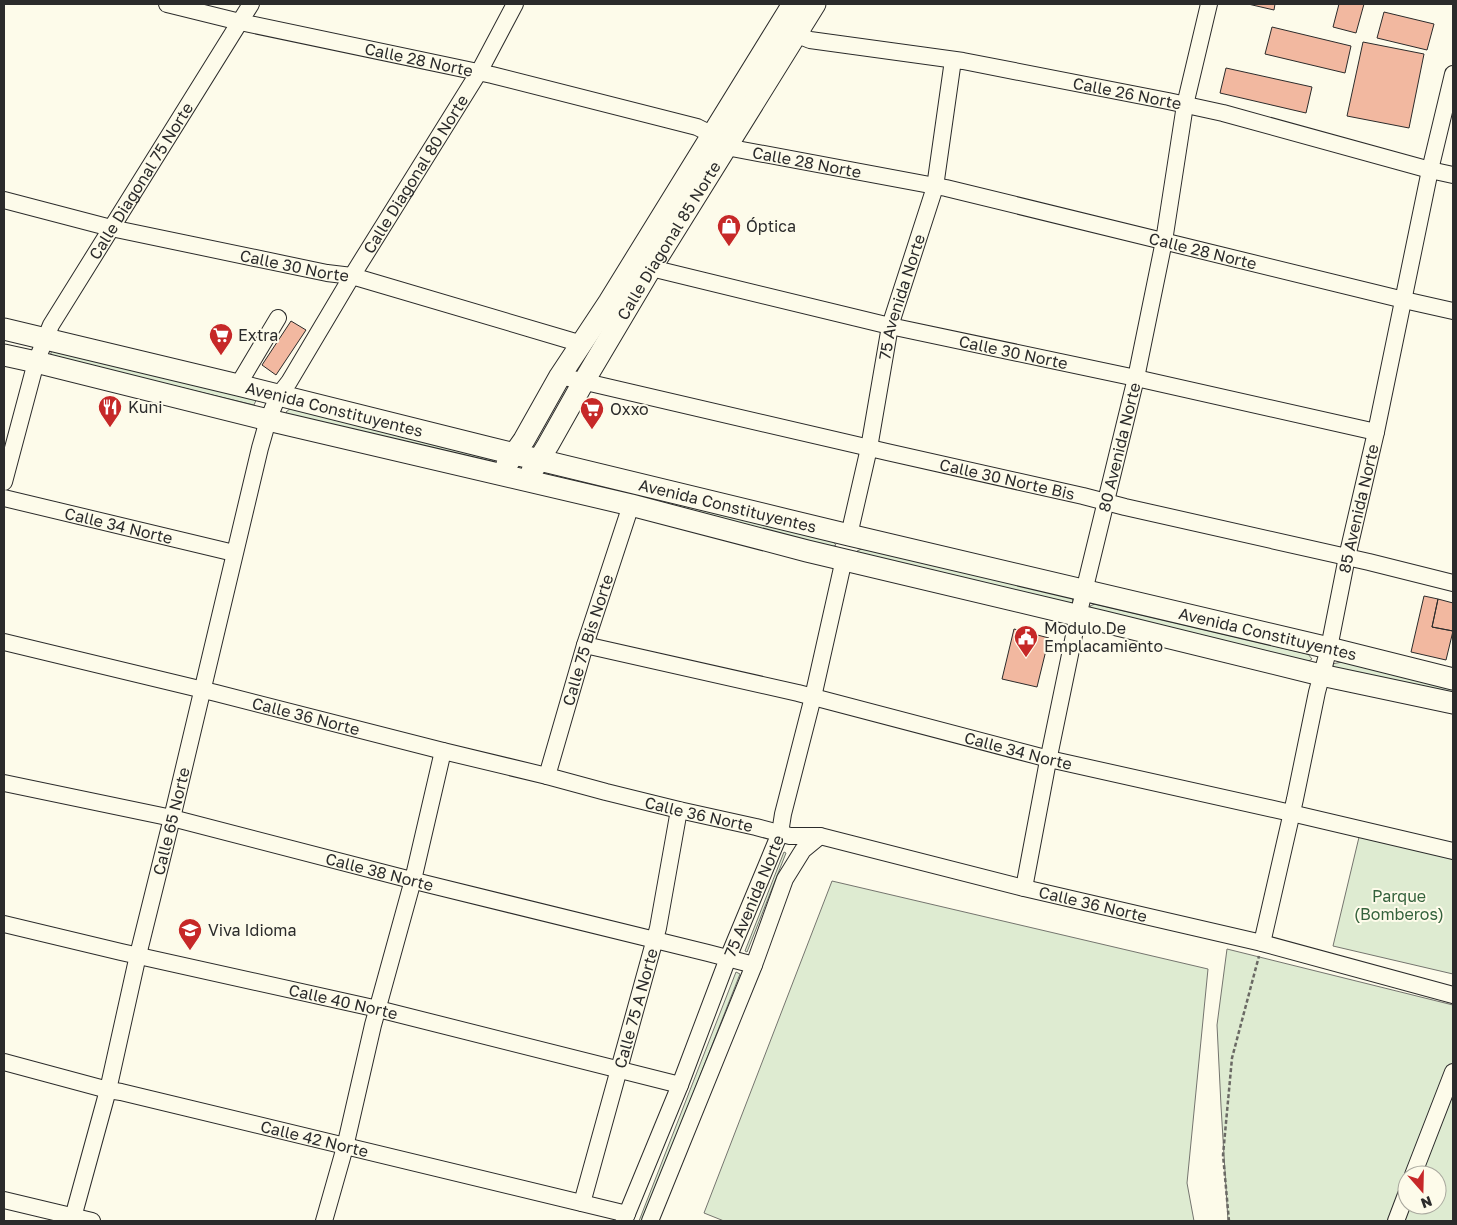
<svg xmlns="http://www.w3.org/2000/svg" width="1457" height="1225" viewBox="0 0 1457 1225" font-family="'Golos Text',sans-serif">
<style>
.green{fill:#deebd1;stroke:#74746e;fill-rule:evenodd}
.building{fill:#f2b8a0;stroke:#2b2b2b}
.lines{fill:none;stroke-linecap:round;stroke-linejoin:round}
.minor-casing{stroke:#2b2b2b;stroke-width:18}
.major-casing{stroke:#2b2b2b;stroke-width:23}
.path{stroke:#6a6964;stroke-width:2.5;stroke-dasharray:4 2.5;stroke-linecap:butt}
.minor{stroke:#fdfbea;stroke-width:16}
.major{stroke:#fdfbea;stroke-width:21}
.labels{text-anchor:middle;stroke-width:4;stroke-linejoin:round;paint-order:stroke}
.street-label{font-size:16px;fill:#2b2b2b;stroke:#fdfbea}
.poi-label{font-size:16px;fill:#2b2b2b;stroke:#fdfbea;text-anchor:start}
.park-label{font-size:16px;fill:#34623c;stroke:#fdfbea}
</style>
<rect width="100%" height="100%" fill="#fdfbea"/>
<path class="green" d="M53,347l204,51 -3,7 -204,-49z
M291,408l199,48 3,6 -204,-45 -3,-5z
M551,470l281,70 4,5 -6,3 -283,-69 -1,-6z
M864,548l208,49 1,5 -3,2 -208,-48 -5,-5z
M1095,604l213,50 4,5 -5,3 -215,-51 -2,-5z
M1342,662l111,26v9l-118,-28 -3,-5z
M1360,833l93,24v117l-120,-28z
M784,852l2,1 -39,99 -2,-1z
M832,881l376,88 -21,214 7,38h-470l-20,-8z
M1227,949l226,56v216h-225l-7,-115 -4,-81zM1407,1175h30v30h-30z
M736,972l4,2 -97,247h-4z"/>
<path class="building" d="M1248,4h27l-1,6z
M1339,4h25l-8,29 -23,-6z
M1384,12l50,12 -7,26 -50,-12z
M1272,27l79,19 -6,27 -80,-19z
M1363,42l61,12 -15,74 -62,-12z
M1226,68l86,19 -6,26 -86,-20z
M291,321l15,9 -30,45 -14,-10z
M1424,596l14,3 -6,28 21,4 -7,29 -35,-8z
M1438,599l15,4v28l-21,-4z
M1014,629l35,9 -12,49 -35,-8z"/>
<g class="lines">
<g class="minor-casing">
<g id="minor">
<path id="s1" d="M167,4l73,18 252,53 205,52 16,8 13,12 220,41 458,112 49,11"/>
<path id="s2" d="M795,34l15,6 153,21 205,40 55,12 207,57 23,5"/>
<path id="s3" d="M4,200l107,28 216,45 25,3 230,68"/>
<path id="s4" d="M651,268l239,58 246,52 240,54"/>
<path id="s5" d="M560,376l327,76 196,44 42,11 244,55 84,21"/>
<path d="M238,385l40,-67"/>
<path id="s6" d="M4,482l32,-120 15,-37 200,-321"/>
<path id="s7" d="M4,498l230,55"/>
<path id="s8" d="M849,535l20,-87 21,-122 45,-139 18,-127"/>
<path id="s9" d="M4,642l212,51 227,58 104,25 59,16 73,18 77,17 34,9h30l204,52 238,55 191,52"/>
<path id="s10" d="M585,645l213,48 251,66 242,54 162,38"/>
<path id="s11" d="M547,776l38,-131 46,-140"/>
<path id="s12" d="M4,783l168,35 251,65 285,70 46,12"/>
<path id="s13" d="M1024,888l23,-122 31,-150 58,-238 28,-137 21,-136 24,-101"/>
<path id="s14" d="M4,924l117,28 257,57 302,76"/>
<path id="s15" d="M1262,943l33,-144 22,-107 12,-44 18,-91 29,-125 54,-262 23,-96"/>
<path id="s16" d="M4,1062l104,28 13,2 506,122"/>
<path d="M1413,1175l40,-103"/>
<path d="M4,1200l88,21"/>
<path id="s17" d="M582,1203l76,-275 21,-118"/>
<path id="s18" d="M72,1221l36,-131 30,-135 34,-137 88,-370 8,-28 10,-24 11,-14 63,-106 127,-204 36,-68"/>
<path d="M324,1221l21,-74 28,-122 40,-145 30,-129"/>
<path id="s19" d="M624,1221l56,-136 48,-127 52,-125 3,-19 30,-117 31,-138"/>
<path d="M650,1221l104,-256 31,-86 18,-29 17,-14"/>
<path d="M1396,1221l11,-29"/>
</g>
</g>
<g class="major-casing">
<g id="major">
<path id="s20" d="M4,329l234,56 252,63 359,87 480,113 124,31"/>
<path d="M4,355l32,7 232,58 363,85 176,46 298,71 216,53 132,28"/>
<path d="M507,464l17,-24 36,-64 49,-74 184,-298"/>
<path id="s21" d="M532,471l16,-26 36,-64 67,-113 164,-264"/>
</g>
</g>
<path class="path" d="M1229,1221l-6,-66 9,-97 27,-102"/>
<use href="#minor" class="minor"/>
<use href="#major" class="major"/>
</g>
<defs>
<g id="shop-pin" transform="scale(1.25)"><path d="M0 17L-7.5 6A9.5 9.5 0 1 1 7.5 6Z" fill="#c62828" stroke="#fdfbea"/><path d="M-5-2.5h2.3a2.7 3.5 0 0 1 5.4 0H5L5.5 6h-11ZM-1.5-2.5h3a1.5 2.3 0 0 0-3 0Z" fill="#fff"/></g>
<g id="supermarket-pin" transform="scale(1.25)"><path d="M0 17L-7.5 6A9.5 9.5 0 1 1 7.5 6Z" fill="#c62828" stroke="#fdfbea"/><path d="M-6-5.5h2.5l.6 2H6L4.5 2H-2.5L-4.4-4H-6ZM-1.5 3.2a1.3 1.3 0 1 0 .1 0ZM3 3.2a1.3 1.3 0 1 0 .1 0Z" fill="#fff"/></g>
<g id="restaurant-pin" transform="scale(1.25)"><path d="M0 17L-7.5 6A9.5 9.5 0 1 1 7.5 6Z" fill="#c62828" stroke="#fdfbea"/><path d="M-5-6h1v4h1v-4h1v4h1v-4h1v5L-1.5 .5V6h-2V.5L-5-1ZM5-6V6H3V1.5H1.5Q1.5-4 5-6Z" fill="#fff"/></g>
<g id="civic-pin" transform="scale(1.25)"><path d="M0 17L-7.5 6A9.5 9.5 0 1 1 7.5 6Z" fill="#c62828" stroke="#fdfbea"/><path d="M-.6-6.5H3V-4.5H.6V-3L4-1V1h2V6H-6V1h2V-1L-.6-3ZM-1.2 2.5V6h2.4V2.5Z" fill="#fff"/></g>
<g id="school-pin" transform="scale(1.25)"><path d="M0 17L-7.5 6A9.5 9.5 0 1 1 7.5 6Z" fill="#c62828" stroke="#fdfbea"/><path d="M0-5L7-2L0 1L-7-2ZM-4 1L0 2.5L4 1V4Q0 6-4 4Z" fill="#fff"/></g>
</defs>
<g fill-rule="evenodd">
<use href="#shop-pin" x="729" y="226"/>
<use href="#supermarket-pin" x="221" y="335"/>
<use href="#restaurant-pin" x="110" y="407"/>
<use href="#supermarket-pin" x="592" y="409"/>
<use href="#civic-pin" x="1026" y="637"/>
<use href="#school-pin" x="190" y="930"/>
</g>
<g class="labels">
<g class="street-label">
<text dy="6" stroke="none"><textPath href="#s1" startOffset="258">Calle 28 Norte</textPath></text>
<text dy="6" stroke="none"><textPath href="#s2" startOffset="338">Calle 26 Norte</textPath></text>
<text dy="6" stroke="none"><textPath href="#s1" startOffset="662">Calle 28 Norte</textPath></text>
<text dy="6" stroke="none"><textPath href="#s18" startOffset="1112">Calle Diagonal 80 Norte</textPath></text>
<text dy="6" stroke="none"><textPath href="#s6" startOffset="334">Calle Diagonal 75 Norte</textPath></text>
<text dy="6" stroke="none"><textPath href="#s21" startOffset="268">Calle Diagonal 85 Norte</textPath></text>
<text dy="6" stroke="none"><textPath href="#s1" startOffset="1068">Calle 28 Norte</textPath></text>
<text dy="6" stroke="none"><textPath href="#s3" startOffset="298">Calle 30 Norte</textPath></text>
<text dy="6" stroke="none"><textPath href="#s8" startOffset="244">75 Avenida Norte</textPath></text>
<text dy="6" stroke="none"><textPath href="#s4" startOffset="372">Calle 30 Norte</textPath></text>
<text dy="6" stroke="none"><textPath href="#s20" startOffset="340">Avenida Constituyentes</textPath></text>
<text dy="6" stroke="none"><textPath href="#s13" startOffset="451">80 Avenida Norte</textPath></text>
<text dy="6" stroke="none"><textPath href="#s5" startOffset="459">Calle 30 Norte Bis</textPath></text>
<text dy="6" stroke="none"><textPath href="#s20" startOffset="745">Avenida Constituyentes</textPath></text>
<text dy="6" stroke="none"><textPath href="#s15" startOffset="445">85 Avenida Norte</textPath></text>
<text dy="6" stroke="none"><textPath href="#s7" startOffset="118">Calle 34 Norte</textPath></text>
<text dy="6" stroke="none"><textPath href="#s20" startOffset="1300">Avenida Constituyentes</textPath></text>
<text dy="6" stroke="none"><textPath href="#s11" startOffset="142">Calle 75 Bis Norte</textPath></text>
<text dy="6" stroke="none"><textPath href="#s9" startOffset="311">Calle 36 Norte</textPath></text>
<text dy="6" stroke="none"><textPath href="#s10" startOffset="446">Calle 34 Norte</textPath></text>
<text dy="6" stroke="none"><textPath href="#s9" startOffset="716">Calle 36 Norte</textPath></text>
<text dy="6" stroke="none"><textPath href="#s18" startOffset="412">Calle 65 Norte</textPath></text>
<text dy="6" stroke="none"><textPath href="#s12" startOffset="386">Calle 38 Norte</textPath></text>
<text dy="6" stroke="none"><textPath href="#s19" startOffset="350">75 Avenida Norte</textPath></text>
<text dy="6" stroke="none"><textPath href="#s9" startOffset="1121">Calle 36 Norte</textPath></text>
<text dy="6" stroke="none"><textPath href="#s14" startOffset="348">Calle 40 Norte</textPath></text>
<text dy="6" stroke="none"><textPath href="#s17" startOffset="202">Calle 75 A Norte</textPath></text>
<text dy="6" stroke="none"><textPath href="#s16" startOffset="320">Calle 42 Norte</textPath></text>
</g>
<g class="poi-label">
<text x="746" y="232">Óptica</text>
<text x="238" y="341">Extra</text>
<text x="128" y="413">Kuni</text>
<text x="610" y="415">Oxxo</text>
<text x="1044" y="634">Modulo De<tspan x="1044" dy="18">Emplacamiento</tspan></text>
<text x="208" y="936">Viva Idioma</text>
</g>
<g class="park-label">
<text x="1399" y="902">Parque<tspan x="1399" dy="18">(Bomberos)</tspan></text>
</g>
</g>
<rect width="1457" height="1225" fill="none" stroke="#2b2b2b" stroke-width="10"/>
<g transform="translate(1422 1190) rotate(160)"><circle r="24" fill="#fdfbea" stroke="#a9a89e"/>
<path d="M0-4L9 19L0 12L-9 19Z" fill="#c62828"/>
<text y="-8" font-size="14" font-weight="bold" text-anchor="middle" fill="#2b2b2b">N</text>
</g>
</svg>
